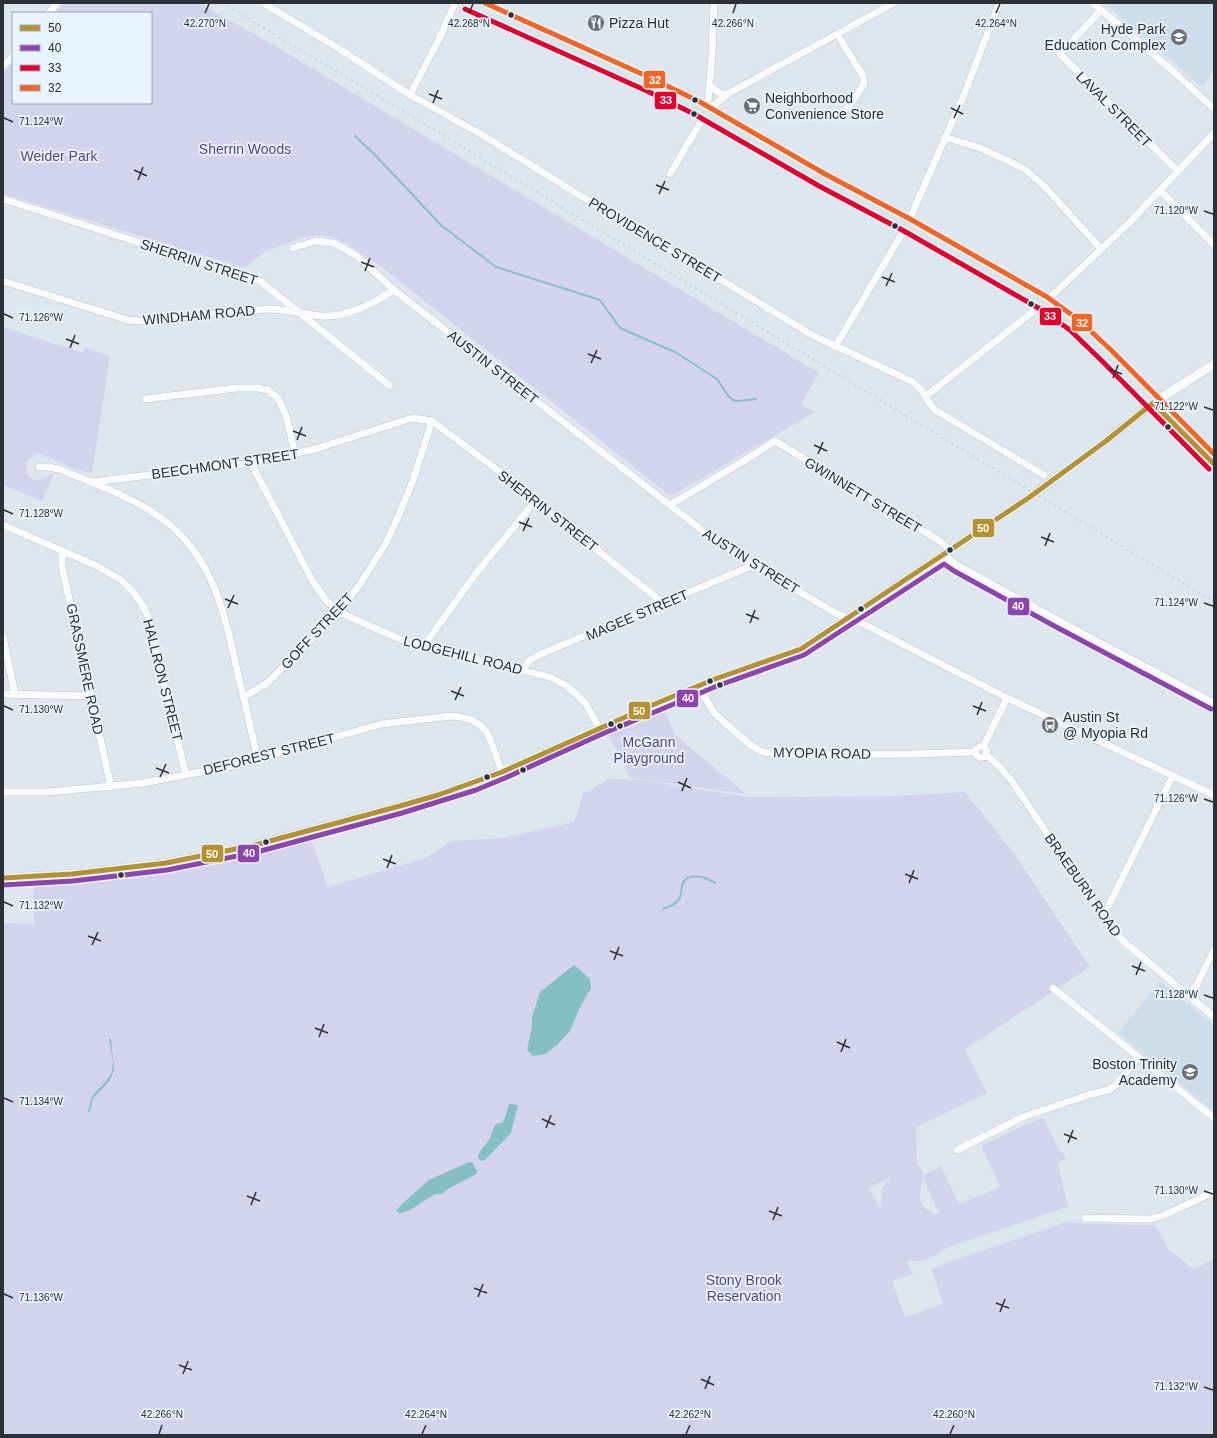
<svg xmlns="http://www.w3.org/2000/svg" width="1217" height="1438" viewBox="0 0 1217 1438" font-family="Arial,sans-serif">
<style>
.built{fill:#ceddea}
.green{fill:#d3d3eb;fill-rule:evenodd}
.water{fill:#84c0c2}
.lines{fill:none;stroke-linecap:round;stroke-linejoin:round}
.stream{stroke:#84c0c2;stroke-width:2}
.minor-casing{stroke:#bfc5cb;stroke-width:8}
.tertiary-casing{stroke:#bfc5cb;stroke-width:9}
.secondary-casing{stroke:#bfc5cb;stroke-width:10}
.primary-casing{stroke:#8ca7b0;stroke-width:11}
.minor{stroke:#fafbfc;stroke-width:7}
.tertiary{stroke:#fafbfc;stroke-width:8}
.secondary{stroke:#fafbfc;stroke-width:9}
.primary{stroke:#d8e6ea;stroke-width:10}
.rail{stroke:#d1d3d4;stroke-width:2;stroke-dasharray:2 4;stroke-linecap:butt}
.tertiary-bridge-casing{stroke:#bfc5cb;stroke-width:9;stroke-linecap:butt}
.tertiary-bridge{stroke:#fafbfc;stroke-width:8}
.bus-1-casing{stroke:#e8f4ff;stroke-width:8}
.bus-2-casing{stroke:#e8f4ff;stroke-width:8}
.bus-3-casing{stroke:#e8f4ff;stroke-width:8}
.bus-4-casing{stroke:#e8f4ff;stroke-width:8}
.bus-1{stroke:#b59230;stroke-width:5}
.bus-2{stroke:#8e44ad;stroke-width:5}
.bus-3{stroke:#e4002b;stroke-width:5}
.bus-4{stroke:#f26522;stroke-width:5}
.ticks{fill:none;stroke:#2b3136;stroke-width:1.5}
.bus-dot{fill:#2b3136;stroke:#e8f4ff;stroke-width:1.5}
.labels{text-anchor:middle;stroke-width:3.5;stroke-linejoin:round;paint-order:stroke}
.poi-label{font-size:14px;fill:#2b3136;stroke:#e8f4ff;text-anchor:start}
.street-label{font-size:14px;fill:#2b3136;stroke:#e8f4ff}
.park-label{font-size:14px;fill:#554489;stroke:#e8f4ff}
.ticks-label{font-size:10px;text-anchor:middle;fill:#2b3136;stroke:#e8f4ff;stroke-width:3.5;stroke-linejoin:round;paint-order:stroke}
.line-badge{stroke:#e8f4ff;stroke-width:1.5}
.badge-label{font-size:11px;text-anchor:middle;font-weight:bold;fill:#fff}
</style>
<rect width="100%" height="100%" fill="#dfe7ee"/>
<path class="built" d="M1104,3h110v67l-12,17z
M1160,981l54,44v86l-96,-78z"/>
<path class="green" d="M64,3h135l76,43 544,327 -18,31 14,8 -142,83h-4l-282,-224 -41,-28 -11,-5 -14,-3 -16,2 -41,15 -19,16 -242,-74v-120l10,-11v40h138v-90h-96z
M3,327l80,26 2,-5 25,8 -18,117 -15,-3 -38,-17 -9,5 -3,4c0,3 -1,7 0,10 3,12 17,9 23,2h4l-12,27 -39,-16z
M664,709l11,26 71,59 -116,-16 -22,-44z
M609,779l31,1 109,17 147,-1 69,-4 48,60 77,115 -125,82 22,44 -71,34 1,36 6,8v4l18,-9 18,38 41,-17 -19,-41 46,-22 17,-6 16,34 2,-1 4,8 -8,4 10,45h-4l-118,40c-3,4 -20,13 -26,13 -6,1 -6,-2 -13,1l6,12 -21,7 13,36 38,-13 -12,-36 10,-2 7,-4 118,-40 27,2 62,1 13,24 25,20 21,-10v176h-1211v-512l31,1 -1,-41 79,-3 71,-11 106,-22 22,-8 17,48 98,-29 26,-17 50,-3 72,-16 9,-28zM891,1177l-9,11 -2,21 -11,-21zM923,1178l16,35 -4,1c-18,-9 -17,-17 -12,-36z"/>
<path class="water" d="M574,965l16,14 1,9 -11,19 -10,24 -13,14 -12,9 -12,2 -6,-6 5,-23v-11l8,-24z
M109,1039h2l3,30 -2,7 -5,8 -14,14 -3,14h-2l4,-16 15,-16 5,-8 1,-11z
M509,1104l9,1 -5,19 -2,9 -26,27 -4,1 -3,-3c1,-9 10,-14 13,-22 2,-5 2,-8 5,-12l6,-1c4,-5 5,-14 7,-19z
M469,1162h3l5,9 -1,3 -28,15 -6,5h-7l-25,16 -10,3 -4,-2 6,-7 27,-24z"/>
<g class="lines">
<path class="stream" d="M355,136l20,19 67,71 54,41 104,33 20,28 55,24 42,27 12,18 4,3 5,1 18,-2
M663,909c6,-2 13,-5 16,-10 3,-4 2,-8 3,-13 4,-16 24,-9 33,-3"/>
<g class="minor-casing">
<path id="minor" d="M263,3l75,45 72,47 69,38 178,110 71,41 86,52 97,45c15,10 14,19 24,29l109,65
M1093,3l81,69 40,37
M1101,10l-41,44 118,117
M49,13l8,-10
M837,34l26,42 1,8 -17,25
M3,66l10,-10
M709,86l16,10
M410,95l29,-56 16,-36
M707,114l5,-58 2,-53
M945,137l35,11 33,15 13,7 21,19 54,60
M670,174c17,-27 32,-63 59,-81l165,-90
M1160,190l54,55
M3,199l257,82 129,104
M293,248l23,-7 18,2 23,13 37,34 327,255 116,69 23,8 147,76 207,97
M3,281l125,39 13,1 125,-12c19,0 37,5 55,7 25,2 53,-13 73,-26
M835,347l72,-122 57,-130 35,-92
M926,396l118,-93 86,-81 84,-89
M145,399l92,-11h21l10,2 10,8 9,20 8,37
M432,421l72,54 159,128
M251,463l62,119 13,18 13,12 58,26 26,9 100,23 29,8 13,7 10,8 11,11 13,24
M39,467h9l11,2c35,15 75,28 106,52 48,37 60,93 72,149 7,30 14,59 21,89
M92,482l159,-19 64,-14 97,-31 20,3
M670,505l85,-51 20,-13 163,99 13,10
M3,525l92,40 26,15 13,13 9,13 7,15 7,35 29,119
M62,550v17l49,220
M944,555l13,10 104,57 153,81
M3,637l12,57
M423,647l51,-71 61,-75
M523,670l7,-10 11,-6 213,-89
M699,686l14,26 12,11 24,21 11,7 19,4 134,-1 62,-2
M3,694l88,2
M244,697l23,-14 24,-23 48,-48 21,-28 26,-41 12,-26 14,-34 20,-62
M975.5 752a5.5 5.5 0 1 1 11 0a5.5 5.5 0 1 1-11 0Z
M983,747l24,-49
M986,755l12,10 14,16 91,136 19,23 92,77
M3,792h46l94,-9 94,-18 144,-41 71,-8c12,1 26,5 34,15 5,8 12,31 16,41
M1103,917l70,-142
M1053,988l161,130
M1189,996l7,-10 18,-36
M957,1150l66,-33 68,-23 18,-4 8,-6 21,-27
M1085,1218l66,1 13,-4 50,-23"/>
</g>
<g class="tertiary-casing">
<path id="tertiary" d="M1060,475l46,-34 47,-38
M3,878l69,-4 94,-11 89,-18 145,-39 38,-11 64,-23 148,-66 65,-27 57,-19 29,-11 226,-150"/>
</g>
<g class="secondary-casing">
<path id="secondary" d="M1153,403l61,-39"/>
</g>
<g class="primary-casing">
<path id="primary" d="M468,3l182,82 47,23 125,72 85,45 137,78 30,22 33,31 107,108"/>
</g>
<use href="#minor" class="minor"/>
<use href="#tertiary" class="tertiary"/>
<use href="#secondary" class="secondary"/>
<use href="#primary" class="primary"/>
<path class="rail" d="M222,3l191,114 801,485"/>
<g class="tertiary-bridge-casing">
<path id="tertiary-bridge" d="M1027,499l33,-24"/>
</g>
<use href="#tertiary-bridge" class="tertiary-bridge"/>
<g class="bus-1-casing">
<path id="bus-1" d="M1153,403l61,61
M3,878l69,-4 94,-11 89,-18 145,-39 38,-11 64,-23 148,-66 65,-27 86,-30 226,-150 79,-58 47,-38"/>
</g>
<g class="bus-2-casing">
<path id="bus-2" d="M3,885l70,-4 94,-11 90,-18 145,-39 74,-23 29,-12 97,-44 115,-48 87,-31 140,-91 10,7 104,57 153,81"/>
</g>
<g class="bus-3-casing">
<path id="bus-3" d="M465,9l182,82 47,23 125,72 85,45 136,78 30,21 32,31 107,108"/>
</g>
<g class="bus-4-casing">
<path id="bus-4" d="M485,3l168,76 47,23 125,72 85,45 137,78 32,23 33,31 102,103"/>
</g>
<use href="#bus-1" class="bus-1"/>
<use href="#bus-2" class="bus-2"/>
<use href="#bus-3" class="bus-3"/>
<use href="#bus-4" class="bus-4"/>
</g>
<path class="ticks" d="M205,13l4,-9M469,13l4,-9M733,13l3,-9M996,13l4,-9M429,94l13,5M433,103l5,-13M951,108l12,6M4,118l9,4M954,118l6,-13M134,170l13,6M138,180l5,-13M656,185l13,5M659,194l6,-13M1204,211l9,3M361,262l13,5M365,271l5,-13M882,277l13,5M886,286l6,-13M4,314l9,4M66,339l13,5M70,348l5,-13M588,354l13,5M591,363l6,-13M1109,369l13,5M1113,378l5,-13M1204,407l9,3M293,431l13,5M297,440l5,-13M814,445l13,6M818,454l5,-12M4,510l9,4M519,522l13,5M523,531l6,-13M1041,537l13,5M1045,546l5,-13M225,599l13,5M1204,603l9,3M228,608l6,-13M746,614l13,5M750,623l5,-13M451,691l13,5M455,700l6,-13M4,706l9,4M973,706l13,5M977,715l5,-13M156,768l13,5M160,777l6,-13M678,782l13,6M682,791l5,-13M1204,799l9,3M383,859l13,5M387,868l5,-13M905,874l13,5M909,883l5,-13M4,902l9,4M88,936l13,5M92,945l6,-13M610,951l13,5M614,960l5,-13M1132,966l13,5M1136,975l5,-13M1204,995l9,3M315,1028l13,5M319,1037l5,-13M837,1042l13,6M841,1052l5,-13M4,1098l9,4M542,1119l13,6M546,1128l5,-13M1064,1134l13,5M1068,1143l5,-13M1204,1191l9,3M247,1196l13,5M251,1205l5,-13M769,1211l13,5M773,1220l5,-13M474,1288l13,5M4,1294l9,4M478,1297l5,-13M996,1303l13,5M1000,1312l5,-13M179,1365l13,5M183,1374l5,-13M701,1379l13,6M1204,1387l9,3M705,1389l5,-13M159,1434l3,-9M422,1434l4,-9M686,1434l4,-9M950,1434l4,-9"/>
<defs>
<g id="restaurant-disc" transform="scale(0.9)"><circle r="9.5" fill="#6a7176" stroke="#e8f4ff"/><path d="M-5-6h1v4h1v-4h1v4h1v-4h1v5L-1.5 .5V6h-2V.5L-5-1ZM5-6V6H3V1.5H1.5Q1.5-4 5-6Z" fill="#fff"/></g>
<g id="school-disc" transform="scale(0.9)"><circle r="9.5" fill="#6a7176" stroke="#e8f4ff"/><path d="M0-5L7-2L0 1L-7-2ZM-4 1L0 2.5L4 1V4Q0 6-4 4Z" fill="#fff"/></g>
<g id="supermarket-disc" transform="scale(0.9)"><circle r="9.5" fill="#6a7176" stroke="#e8f4ff"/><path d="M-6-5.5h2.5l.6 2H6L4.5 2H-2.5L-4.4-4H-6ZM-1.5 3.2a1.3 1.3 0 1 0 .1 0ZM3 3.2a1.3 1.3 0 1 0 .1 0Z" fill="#fff"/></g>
<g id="bus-disc" transform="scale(0.9)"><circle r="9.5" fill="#6a7176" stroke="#e8f4ff"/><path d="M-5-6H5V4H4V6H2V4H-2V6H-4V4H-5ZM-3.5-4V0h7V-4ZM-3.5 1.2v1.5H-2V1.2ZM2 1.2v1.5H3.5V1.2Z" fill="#fff"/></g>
</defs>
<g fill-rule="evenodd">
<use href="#restaurant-disc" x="596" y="23"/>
<use href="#school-disc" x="1179" y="37"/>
<use href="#supermarket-disc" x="752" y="106"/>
<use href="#bus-disc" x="1050" y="725"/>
<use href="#school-disc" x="1190" y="1072"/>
</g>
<g class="bus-dot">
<circle cx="511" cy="15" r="3.5"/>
<circle cx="695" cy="100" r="3.5"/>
<circle cx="694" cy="114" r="3.5"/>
<circle cx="895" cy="226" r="3.5"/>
<circle cx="1031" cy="304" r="3.5"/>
<circle cx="1168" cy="427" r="3.5"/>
<circle cx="950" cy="550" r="3.5"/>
<circle cx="861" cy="609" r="3.5"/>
<circle cx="710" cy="681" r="3.5"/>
<circle cx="720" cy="685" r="3.5"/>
<circle cx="611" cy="724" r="3.5"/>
<circle cx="620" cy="726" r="3.5"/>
<circle cx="523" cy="770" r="3.5"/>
<circle cx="487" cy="777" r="3.5"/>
<circle cx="266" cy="842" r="3.5"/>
<circle cx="121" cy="875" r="3.5"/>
</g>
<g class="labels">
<g class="poi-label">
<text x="609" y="28">Pizza Hut</text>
<text x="1166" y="34" text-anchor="end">Hyde Park<tspan x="1166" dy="16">Education Complex</tspan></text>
<text x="765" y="103">Neighborhood<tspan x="765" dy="16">Convenience Store</tspan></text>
<text x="1063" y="722">Austin St<tspan x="1063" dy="16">@ Myopia Rd</tspan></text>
<text x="1177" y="1069" text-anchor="end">Boston Trinity<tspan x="1177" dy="16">Academy</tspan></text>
</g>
<g class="street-label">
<text transform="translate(1114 109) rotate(45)" y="5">LAVAL STREET</text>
<text transform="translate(655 240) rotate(31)" y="5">PROVIDENCE STREET</text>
<text transform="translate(199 262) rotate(18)" y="5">SHERRIN STREET</text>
<text transform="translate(199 315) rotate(-5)" y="5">WINDHAM ROAD</text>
<text transform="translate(493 367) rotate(38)" y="5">AUSTIN STREET</text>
<text transform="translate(225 464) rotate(-8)" y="5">BEECHMONT STREET</text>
<text transform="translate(863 495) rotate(31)" y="5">GWINNETT STREET</text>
<text transform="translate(548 511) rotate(38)" y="5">SHERRIN STREET</text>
<text transform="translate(751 561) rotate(32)" y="5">AUSTIN STREET</text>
<text transform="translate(637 615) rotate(-23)" y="5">MAGEE STREET</text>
<text transform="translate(317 631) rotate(-47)" y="5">GOFF STREET</text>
<text transform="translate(463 655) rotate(14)" y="5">LODGEHILL ROAD</text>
<text transform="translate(85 669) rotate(78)" y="5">GRASSMERE ROAD</text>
<text transform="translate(163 680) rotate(76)" y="5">HALLRON STREET</text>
<text transform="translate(822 753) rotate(1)" y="5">MYOPIA ROAD</text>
<text transform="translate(269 754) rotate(-14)" y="5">DEFOREST STREET</text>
<text transform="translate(1083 885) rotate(55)" y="5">BRAEBURN ROAD</text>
</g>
<g class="park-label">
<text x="245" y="154">Sherrin Woods</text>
<text x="59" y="161">Weider Park</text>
<text x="649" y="747">McGann<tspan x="649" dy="16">Playground</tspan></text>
<text x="744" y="1285">Stony Brook<tspan x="744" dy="16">Reservation</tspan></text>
</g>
</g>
<g class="ticks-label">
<text x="205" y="27">42.270°N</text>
<text x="469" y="27">42.268°N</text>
<text x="733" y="27">42.266°N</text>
<text x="996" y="27">42.264°N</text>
<text x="41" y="125">71.124°W</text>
<text x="1176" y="214">71.120°W</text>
<text x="41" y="321">71.126°W</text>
<text x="1176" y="410">71.122°W</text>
<text x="41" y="517">71.128°W</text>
<text x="1176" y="606">71.124°W</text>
<text x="41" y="713">71.130°W</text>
<text x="1176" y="802">71.126°W</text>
<text x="41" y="909">71.132°W</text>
<text x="1176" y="998">71.128°W</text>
<text x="41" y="1105">71.134°W</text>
<text x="1176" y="1194">71.130°W</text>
<text x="41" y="1301">71.136°W</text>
<text x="1176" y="1390">71.132°W</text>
<text x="162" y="1418">42.266°N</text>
<text x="426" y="1418">42.264°N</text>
<text x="690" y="1418">42.262°N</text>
<text x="954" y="1418">42.260°N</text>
</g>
<g class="line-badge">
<rect x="643" y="70" width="23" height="19" rx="4" fill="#f26522"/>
<rect x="654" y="91" width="23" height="19" rx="4" fill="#e4002b"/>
<rect x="1039" y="307" width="23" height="19" rx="4" fill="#e4002b"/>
<rect x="1071" y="313" width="22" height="19" rx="4" fill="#f26522"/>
<rect x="972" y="518" width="23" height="20" rx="4" fill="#b59230"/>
<rect x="1007" y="597" width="23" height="19" rx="4" fill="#8e44ad"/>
<rect x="676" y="689" width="23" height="19" rx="4" fill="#8e44ad"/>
<rect x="628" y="701" width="23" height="19" rx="4" fill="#b59230"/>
<rect x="237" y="844" width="23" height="19" rx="4" fill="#8e44ad"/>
<rect x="201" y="844" width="23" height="19" rx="4" fill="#b59230"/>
</g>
<g class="badge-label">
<text x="655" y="84">32</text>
<text x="666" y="104">33</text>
<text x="1050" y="320">33</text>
<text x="1082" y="327">32</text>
<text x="983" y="532">50</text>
<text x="1018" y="610">40</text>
<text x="688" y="702">40</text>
<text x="639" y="715">50</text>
<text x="249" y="857">40</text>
<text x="212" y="858">50</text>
</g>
<rect width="1217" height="1438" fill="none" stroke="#2b3136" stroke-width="8"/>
<rect x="12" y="12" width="140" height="92" fill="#e8f4ff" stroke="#9ca6af"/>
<rect x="20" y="25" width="20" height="6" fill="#b59230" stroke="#9ca6af"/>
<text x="48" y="32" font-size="12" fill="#2b3136">50</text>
<rect x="20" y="45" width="20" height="6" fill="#8e44ad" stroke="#9ca6af"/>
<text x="48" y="52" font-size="12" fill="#2b3136">40</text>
<rect x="20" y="65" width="20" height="6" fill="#e4002b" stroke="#9ca6af"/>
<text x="48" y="72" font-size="12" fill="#2b3136">33</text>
<rect x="20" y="85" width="20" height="6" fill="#f26522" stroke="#9ca6af"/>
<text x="48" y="92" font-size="12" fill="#2b3136">32</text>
</svg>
